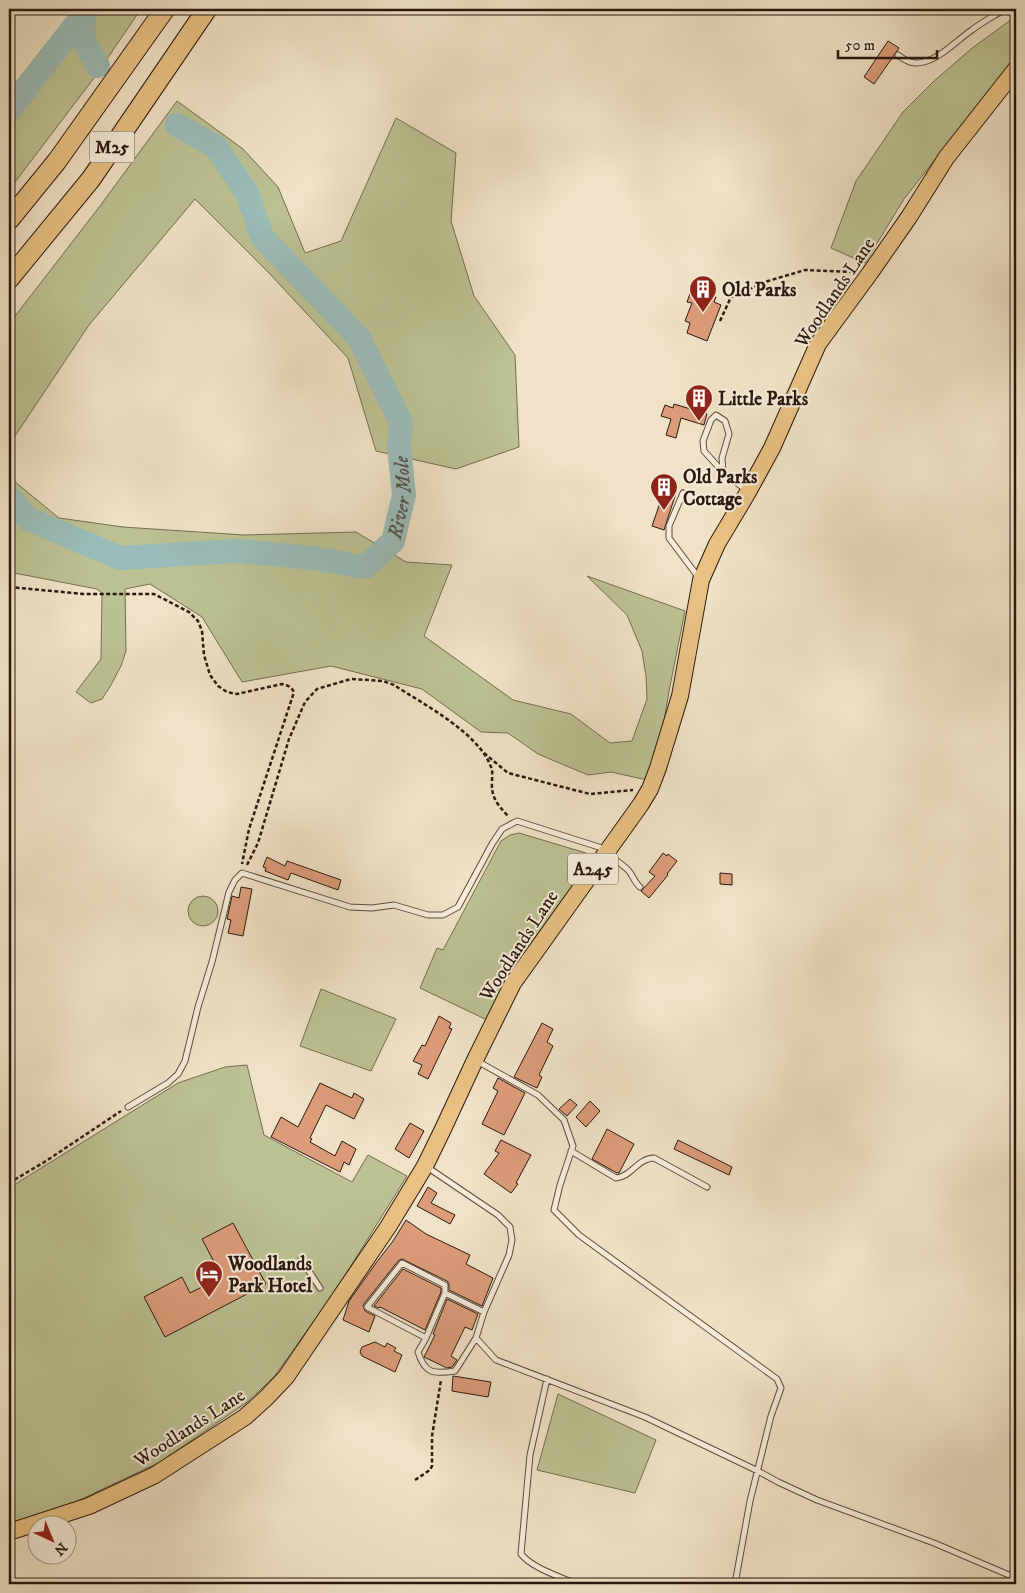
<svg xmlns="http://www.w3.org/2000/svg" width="1025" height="1593" viewBox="0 0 1025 1593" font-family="'IM FELL DW Pica',serif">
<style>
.green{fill:#bcc293;stroke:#736d51}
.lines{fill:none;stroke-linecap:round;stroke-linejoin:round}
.river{stroke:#9bbdb9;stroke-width:24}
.building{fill:#dc9c79;stroke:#2a180f}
.service-casing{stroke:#5c4a3d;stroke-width:7}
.primary-casing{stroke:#2a180f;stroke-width:18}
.motorway-casing{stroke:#2a180f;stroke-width:21}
.path{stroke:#2a180f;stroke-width:2.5;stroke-dasharray:4 2.5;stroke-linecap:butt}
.service{stroke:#f5ecda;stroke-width:5}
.primary{stroke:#e8c183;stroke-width:16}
.motorway{stroke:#e8c183;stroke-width:19}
.labels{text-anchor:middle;stroke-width:4;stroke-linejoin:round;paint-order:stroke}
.shield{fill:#f5ecda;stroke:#67584c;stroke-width:1}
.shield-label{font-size:18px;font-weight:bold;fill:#2a180f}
.poi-label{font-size:19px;font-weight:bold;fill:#2a180f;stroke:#f5ecda;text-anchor:start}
.street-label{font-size:19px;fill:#2a180f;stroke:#f5ecda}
.water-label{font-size:20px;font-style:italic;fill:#52524a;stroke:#f5ecda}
</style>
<rect width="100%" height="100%" fill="#f0e2c6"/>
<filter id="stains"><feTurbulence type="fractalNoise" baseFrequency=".004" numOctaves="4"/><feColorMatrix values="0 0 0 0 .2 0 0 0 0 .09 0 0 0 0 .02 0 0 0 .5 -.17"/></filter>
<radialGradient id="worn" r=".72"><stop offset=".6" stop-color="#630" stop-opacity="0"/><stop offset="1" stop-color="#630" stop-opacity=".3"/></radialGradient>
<path class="green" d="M74,9h67l-47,69 -85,112v-99z
M1016,16v44l-20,22 -92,117 -39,64 -34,-15 25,-67 47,-69 30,-30 38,-33z
M177,101l66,48 35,38 27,66 36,-12 55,-123 60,35 -5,68 23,75 41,59 4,92 -63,22 -80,-18 -28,-93 -79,-85 -74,-74 -106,126 -80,120v-121l91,-118z
M9,468l5,13 45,37 64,9 121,8 112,-3 50,30 46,3 -28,71 89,64 58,14 39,29 22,-2 15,-42 -1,-23 -4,-25 -15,-36 -40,-39 98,35 -16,80 -10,60 -12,29 -36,-8 -23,3 -50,-21 -30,-21 -27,-1 -59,-43 -91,-23 -89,16 -40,-65 -52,-33 -25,5 1,62 -5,15 -10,19 -9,14 -11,4 -15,-11 25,-33 1,-66 -5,-4 -88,-17z
M519,833l77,23 -109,164 -67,-32 17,-40 6,2 58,-109 9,-6z
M188 911a15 15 0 1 1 30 0a15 15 0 1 1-30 0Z
M321,989l75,30 -25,52 -71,-25z
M247,1065l17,70 88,47 16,-27 39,21 -73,117 -60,84 -28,26 -86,59 -89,42 -62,20v-336l169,-105 47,-16z
M558,1394l98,46 -21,53 -98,-23z"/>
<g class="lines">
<g class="river">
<path d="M84,14l-1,27 15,25"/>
<path d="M9,110l79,-101"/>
<path id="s1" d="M9,497l19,22 92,39 118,-7 76,7 51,9 28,-26 11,-46 -5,-48 2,-25 -42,-84 -97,-101 -15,-44 -31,-46 -39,-22"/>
</g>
</g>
<path class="building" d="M888,41l11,7 -25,36 -10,-7z
M692,288l24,9 -2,5 7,3 -14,36 -20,-8 3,-10 -5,-2 7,-18 -5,-1z
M674,404l33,10 -3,11 -23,-7 -5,20 -10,-3 5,-16 -10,-3 4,-11 8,3z
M656,483l21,7 -13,40 -12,-4 10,-29 -10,-3z
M663,853l4,3 1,-2 9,7 -10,13 1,1 -19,23 -8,-7 14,-15 -6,-4z
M267,857l18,9 2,-5 54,19 -3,10 -47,-17 -3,7 -23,-9 1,-3 -3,-1z
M720,873l12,1v11l-12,-1z
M241,887l11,2 -9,47 -15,-3 3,-13 -4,-1 5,-23 7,2z
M439,1016l12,7 -2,5 3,1 -24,50 -10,-5 4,-9 -9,-4 9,-16 3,1z
M542,1023l11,6 -6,13 6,4 -14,29 3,2 -5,11 -23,-11z
M498,1078l27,15 -21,42 -22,-11 16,-33 -5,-3z
M320,1083l32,15 2,-5 10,6 -10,20 -28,-14 -16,33 2,1 -2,3 25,14 7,-15 14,8 -7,16 -5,-3 -4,10 -69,-35 10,-20 17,10z
M570,1099l7,6 -10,11 -8,-7z
M590,1101l10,10 -14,16 -10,-10z
M410,1123l14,8 -15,27 -14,-9z
M607,1129l27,15 -15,29h-2l-25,-14z
M501,1140l30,15 -15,28 2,1 -7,9 -27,-19 15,-21 -4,-2z
M678,1140l54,27 -3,8 -55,-26z
M428,1187l9,6 -6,10 24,12 -5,9 -33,-18z
M406,1220l20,14 44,21 -4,9 27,14 -11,28 -33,-16v-6l-2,-3 -45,-22 -3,1 -36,45 2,6 10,5 -6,16 -26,-12 6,-19 27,-38 17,-22z
M233,1223l33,61 -101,53 -21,-40 38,-20 8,16 32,-16 -20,-38z
M403,1269l38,19v4l-16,38 -45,-23 -1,1 -5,-2z
M447,1299l31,15 -6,16 -7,-3 -14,29 6,4 -5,7 -5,1 -23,-11 11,-22 -2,-1z
M375,1342l10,5 2,-4 9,5 -2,3 8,4 -7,17 -33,-16 -2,-4 2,-5z
M453,1376l38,6 -3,15 -36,-6z"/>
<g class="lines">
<g class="service-casing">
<path id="service" d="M898,55c8,6 15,10 25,7 17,-3 35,-23 49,-32 10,-8 22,-14 33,-21
M723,472l-1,-14 7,-24 -4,-13 -9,-6 -5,5 -8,21 1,10 19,21 23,18
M683,493l-14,33v12l30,40
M607,854c7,5 15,10 21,16 5,5 6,12 12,17
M477,1061l61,34 26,25 9,26 -13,39 -6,25 25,25 198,144 4,9 -10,28 -21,85 -15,83
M128,1107l40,-24 10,-9 7,-13 13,-54 14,-45 17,-70 6,-12 7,-7 108,34 22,1 22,-3 34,10h15l15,-8 34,-63 10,-15 15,-8 88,28
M571,1151l45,27c15,-1 22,-20 38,-20l53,29
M427,1167l71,48 12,12 2,13 -3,15 -25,57 -8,26 20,22 149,57 113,54 20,11 39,18 117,43 82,35
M301,1259l19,29
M445,1293v-8l-43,-22 -35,44 59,31 -8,14c7,22 15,22 37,19l21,-33
M426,1338l19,-45 39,19
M547,1379l-17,76 -9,99c11,14 38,22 55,30"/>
</g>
<g class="primary-casing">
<path id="primary" d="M9,1532l80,-26 66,-31 90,-58 21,-19 20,-21 102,-150 37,-61 18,-37 32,-69 38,-77 128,-179 9,-15 8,-21 22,-72 21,-116 16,-36 31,-52 24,-44 46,-104 52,-71 39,-56 37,-59 70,-89"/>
</g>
<g class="motorway-casing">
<path id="motorway" d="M9,220l48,-59 108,-152
M9,279l82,-100 116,-170"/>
</g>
<path class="path" d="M720,321l11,-24 37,-16 37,-11 49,2
M9,587l75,7h70l35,18 9,9 4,10 2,24 6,20 8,11 9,6 10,2 45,-10c6,1 9,3 12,8l-45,137 -7,35
M484,753l24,20 82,21 43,-4
M247,865l11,-22 31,-104 16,-37 12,-13 34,-10 32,2 11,4c29,19 85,48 97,82 2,4 1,10 1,15 -1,16 6,23 16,34
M9,1183l37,-22 75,-50
M415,1480l15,-10 2,-4v-30l9,-56"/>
<use href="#service" class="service"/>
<use href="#primary" class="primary"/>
<use href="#motorway" class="motorway"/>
</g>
<defs>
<g id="building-pin" transform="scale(1.4375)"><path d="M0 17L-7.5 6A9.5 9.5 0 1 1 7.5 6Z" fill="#8f2418" stroke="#f5ecda"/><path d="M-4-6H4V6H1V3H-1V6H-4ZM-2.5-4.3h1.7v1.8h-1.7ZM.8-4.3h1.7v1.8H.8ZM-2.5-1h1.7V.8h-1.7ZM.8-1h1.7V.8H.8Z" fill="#fff"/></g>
<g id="hotel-pin" transform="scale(1.4375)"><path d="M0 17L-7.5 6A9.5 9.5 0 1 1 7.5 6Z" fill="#8f2418" stroke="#f5ecda"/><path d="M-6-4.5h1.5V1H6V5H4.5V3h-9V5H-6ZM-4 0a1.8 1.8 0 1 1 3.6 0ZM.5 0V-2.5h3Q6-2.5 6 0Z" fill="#fff"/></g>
</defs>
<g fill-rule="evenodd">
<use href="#building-pin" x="703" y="289"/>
<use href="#building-pin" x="699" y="398"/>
<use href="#building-pin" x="664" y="487"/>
<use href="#hotel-pin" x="209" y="1274"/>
</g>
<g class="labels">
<g class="shield">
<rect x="89.5" y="131.5" width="45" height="31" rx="4"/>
<rect x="568" y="853.5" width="50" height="31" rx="4"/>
</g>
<g class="shield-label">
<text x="112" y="153">M25</text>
<text x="593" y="875">A245</text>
</g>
<g class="poi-label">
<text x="722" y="296">Old Parks</text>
<text x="718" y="405">Little Parks</text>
<text x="683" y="483">Old Parks<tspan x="683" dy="22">Cottage</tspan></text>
<text x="228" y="1270">Woodlands<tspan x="228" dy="22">Park Hotel</tspan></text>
</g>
<g class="street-label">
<text transform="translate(834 292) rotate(-56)" y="7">Woodlands Lane</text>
<text transform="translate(518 945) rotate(-57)" y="7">Woodlands Lane</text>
<text transform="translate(189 1427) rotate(-33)" y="7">Woodlands Lane</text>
</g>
<g class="water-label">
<text dy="7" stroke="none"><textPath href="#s1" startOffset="458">River Mole</textPath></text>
</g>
</g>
<rect width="1025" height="1593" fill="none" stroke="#f0e2c6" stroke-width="30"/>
<rect x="10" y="10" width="1005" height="1573" fill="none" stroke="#2a180f" stroke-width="2.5"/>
<rect x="15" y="15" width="995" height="1563" fill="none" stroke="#2a180f"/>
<g transform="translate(52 1540) rotate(136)"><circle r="24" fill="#f5ecda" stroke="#a49789"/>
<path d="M0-4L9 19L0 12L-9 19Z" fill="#8f2418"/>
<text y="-8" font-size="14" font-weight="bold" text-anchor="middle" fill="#2a180f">N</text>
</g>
<path d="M838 50v8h99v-8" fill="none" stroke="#2a180f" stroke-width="2.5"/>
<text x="845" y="50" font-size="15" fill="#2a180f" stroke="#f5ecda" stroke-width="4" paint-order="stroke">50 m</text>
<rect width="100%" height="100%" filter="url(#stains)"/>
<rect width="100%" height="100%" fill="url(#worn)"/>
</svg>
